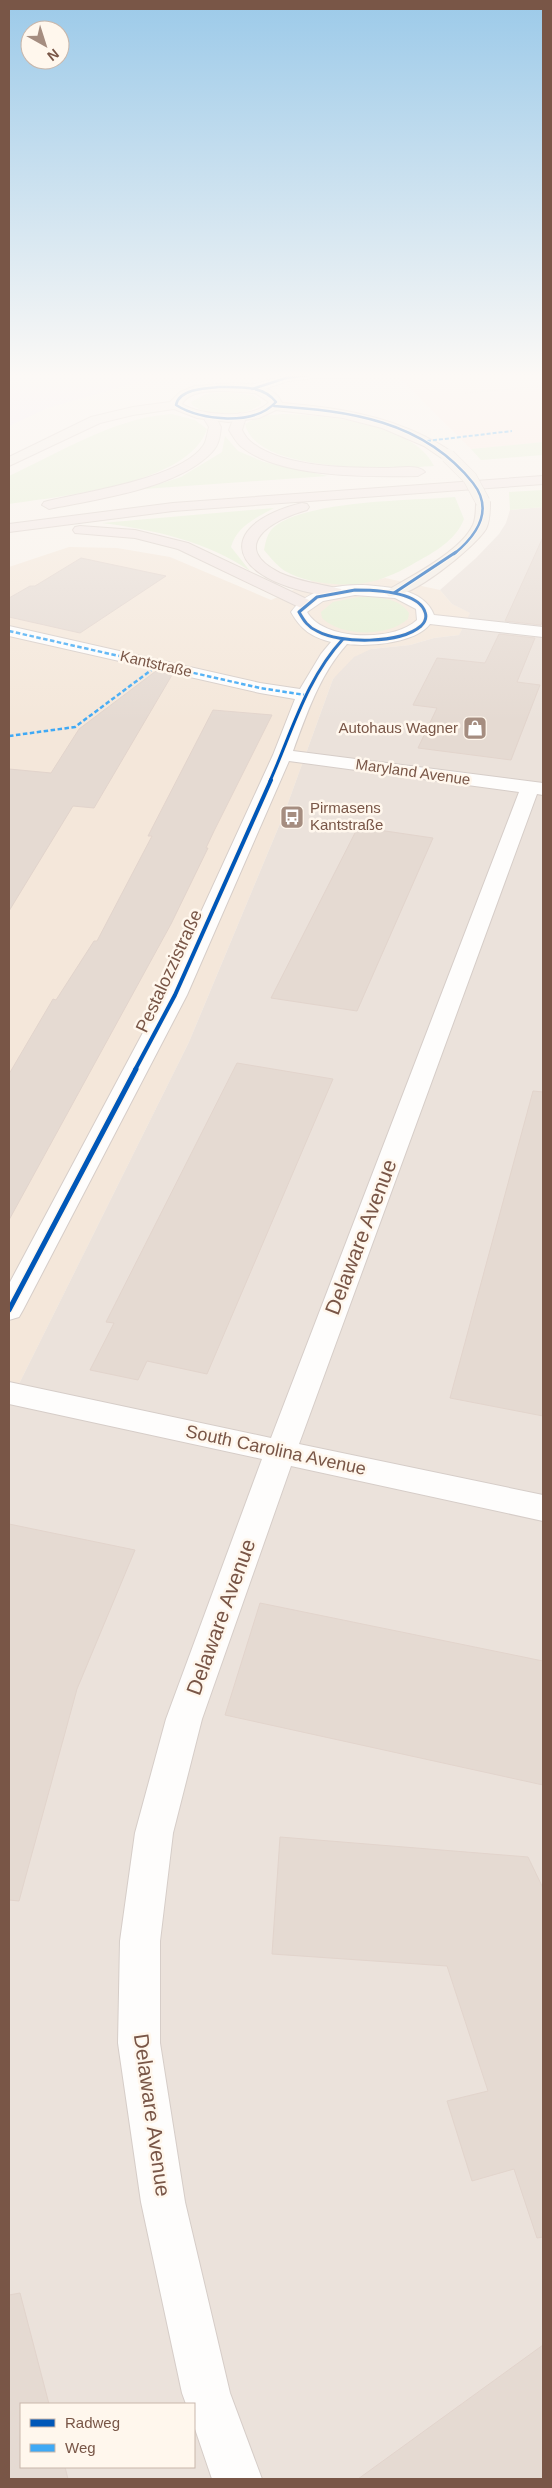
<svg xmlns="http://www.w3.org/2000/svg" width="552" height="2488" viewBox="0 0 552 2488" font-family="Helvetica,sans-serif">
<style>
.residential{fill:#f4e7da}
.commercial{fill:#fce9e1}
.industrial{fill:#ebe2db;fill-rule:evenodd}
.education{fill:#f4e9f4}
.green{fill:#e5efd4}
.building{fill:#e5dad2;stroke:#e2d4cc}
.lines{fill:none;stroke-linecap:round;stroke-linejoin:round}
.minor-casing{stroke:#d6cdc8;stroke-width:2}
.major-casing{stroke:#dacfc8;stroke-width:2}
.highway-casing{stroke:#dacfc8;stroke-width:2}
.path{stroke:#dbd1cd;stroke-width:1;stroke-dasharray:0.5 2;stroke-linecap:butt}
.minor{fill:#fefdfc;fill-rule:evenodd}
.major{fill:#f3ede5;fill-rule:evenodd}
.highway{fill:#f2e7e3;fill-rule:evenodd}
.major-bridge-casing{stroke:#dacfc8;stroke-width:15;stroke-linecap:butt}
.major-bridge{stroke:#f3ede5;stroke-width:14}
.quiet-far1{stroke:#3fa9f5;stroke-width:2;stroke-dasharray:4 2;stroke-linecap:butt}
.quiet{stroke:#3fa9f5;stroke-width:2.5;stroke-dasharray:4.5 2.5;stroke-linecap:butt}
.cycleway-far3-casing{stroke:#fff7ed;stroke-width:4}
.cycleway-far2-casing{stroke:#fff7ed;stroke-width:5}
.cycleway-far1-casing{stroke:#fff7ed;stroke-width:6}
.cycleway-casing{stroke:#fff7ed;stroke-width:8}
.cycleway-far3{stroke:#0057b8;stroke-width:2.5}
.cycleway-far2{stroke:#0057b8;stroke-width:3}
.cycleway-far1{stroke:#0057b8;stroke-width:4}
.cycleway{stroke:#0057b8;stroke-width:5}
.labels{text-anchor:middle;stroke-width:5;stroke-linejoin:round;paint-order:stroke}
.far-street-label{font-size:15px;fill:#795647;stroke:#fff7ed}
.far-poi-label{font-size:15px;fill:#795647;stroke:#fff7ed;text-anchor:end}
.street-label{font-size:18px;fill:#795647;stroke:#fff7ed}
.near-street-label{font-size:21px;fill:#795647;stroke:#fff7ed}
</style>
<rect width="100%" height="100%" fill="#f8f2eb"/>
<path class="residential" d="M69,547l48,1 53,9 101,43 42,-19 22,3 28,-1 22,-5 55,12 12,14 19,9 -12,22 -25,3 -24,7 -39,4 -38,30 -49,135 -95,228 -180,362v-837z"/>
<path class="commercial" d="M453,373h90v69l-72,7 -72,-71z"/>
<path class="industrial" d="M543,507v1972h-534v-1075l180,-362 95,-228 49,-135 21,-22 17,-8 39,-4 24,-7 25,-3 11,-22 -18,-9 -12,-14 36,-32 23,-24 7,-11 4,-13zM21,2404h173v63h-173z"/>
<path class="education" d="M9,373h161l-122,35 -39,18z"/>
<path class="green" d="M226,392l27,3 8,6v3c-15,13 -53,13 -69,1l-1,-3 15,-8z
M172,414l23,6 12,9c-18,56 -147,67 -198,75v-28c50,-23 107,-59 163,-62z
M283,414c41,1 131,9 151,52 -40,3 -178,8 -189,-42l15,-8z
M225,436l13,15 26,11 64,14 -184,13 37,-12 41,-25z
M543,442v13l-62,5 -10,-11z
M543,490v17l-33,3 -1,-18z
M455,497l9,22c-7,19 -26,31 -44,41 -11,6 -22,13 -34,17 -26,12 -76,9 -101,-6 -8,-5 -15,-14 -21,-21 2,-11 4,-20 14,-26 39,-24 130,-23 177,-27z
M274,508c-18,10 -37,18 -43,39l19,24c-44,-30 -95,-41 -148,-48z
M359,597c17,0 40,0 50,16l-1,6c-20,18 -67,18 -86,-1l-1,-6 12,-10z"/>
<path class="building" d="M543,537v82l-2,6 -36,-4z
M81,558l85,18 -86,57 -71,-16v-19l21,-12h5z
M499,634l36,4 -18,44 23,3 -29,75 -93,-12 19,-40 -24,-3 24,-47 48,5z
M156,671l16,4 -78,133 -21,-2 -64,105v-142l42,4 28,-44z
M213,710l59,5 -58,116 -8,17h2l-37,76 -162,296v-146l44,-75 3,1 38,-59h3l55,-105h-4z
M358,827l75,11 -76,173 -86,-13z
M237,1063l96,16 -126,295 -60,-13 -9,19 -48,-10 24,-47 -8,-1z
M533,1091l10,1v324l-93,-18z
M9,1524l126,26 -58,139 -58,212 -10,-1z
M260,1603l283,58v124l-318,-70z
M280,1837l248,20 15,31v349l-6,1 -23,-69 -42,12 -25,-80 41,-10 -41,-125 -175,-12z
M20,2293l29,111h-28v63h44l3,12h-59v-184z
M543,2345v134h-185z"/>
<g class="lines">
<g class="minor-casing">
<path id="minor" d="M295,373h112l-6,4 -86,1 -27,3 -36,12 -6,-4 2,-3z
M363,585c25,2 61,3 71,30l109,12v10l-113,-13c-14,19 -61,23 -83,20 -27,30 -40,69 -54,107l250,32v12l-6,-1 -238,650 244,51v26l-252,-55 -89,253 -29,114 -13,108v102l25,159 45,191 32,86h-50l-18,-53v-22h-8l-4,-11 -41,-191 -23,-159 2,-102 15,-108 31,-114 96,-260 -253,-55v-22l262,56 248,-646 -230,-31 -102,234 -164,315 -4,7 -10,3v-36l154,-289 110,-240 22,-56 -35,-6 -251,-57v-10l251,57 40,6 21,-35 10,-12c-19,-5 -30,-12 -40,-30 16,-23 45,-27 72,-27zM355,595l40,3 21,11 1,11c-23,22 -94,21 -110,-8l16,-11z"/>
</g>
<g class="major-casing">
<path id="major" d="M234,383c16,1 41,2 48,20 50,4 99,11 144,34 9,5 23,11 29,19l-2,3h-10l-19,-13 -42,-18 -39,-10 -67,-8 -17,8 -31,4 -31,-4 -23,-9 -41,6 -33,8 -91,43v-9l82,-40 42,-10 37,-5 10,-10 15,-6zM226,391l29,2 14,9c-16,18 -67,14 -87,2 8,-14 30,-13 44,-13z
M483,498l7,4c0,9 0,19 -4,27 -11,18 -77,72 -98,67l-2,-3 2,-3c24,-14 73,-39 85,-65 3,-7 3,-15 3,-23z"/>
</g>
<g class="highway-casing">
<path id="highway" d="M209,413l5,1 7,13c-1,9 -2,18 -9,25 -35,37 -115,47 -163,57l-7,-4 2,-3c39,-10 136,-23 159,-56 4,-5 4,-13 6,-19l-6,-10z
M240,413l6,4 -4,13c2,4 5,9 9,12 31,26 99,26 137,26 10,0 31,-4 37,4l-7,4c-49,1 -136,2 -175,-28 -6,-4 -10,-12 -14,-18l5,-13z
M543,476v8l-370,27 -164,21v-8l164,-21z
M302,503l5,1 2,3 -2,3c-34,9 -80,36 -27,63 20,9 40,11 61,16l2,3 -2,3c-12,3 -27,-2 -38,-4 -80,-20 -82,-68 -1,-88z
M80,526l55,4 53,13 123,58 2,3 -8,5 -6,-2 -121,-58 -43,-11 -60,-5 -2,-3 2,-3z"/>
</g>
<path class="path" d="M465,393l78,-7"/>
<use href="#minor" class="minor"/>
<use href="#major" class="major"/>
<use href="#highway" class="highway"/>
<g class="major-bridge-casing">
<path id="major-bridge" d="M448,456l22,22 13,24"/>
</g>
<use href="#major-bridge" class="major-bridge"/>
<path class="quiet-far1" d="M427,441l85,-10"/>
<path class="quiet" d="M9,631l251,57 45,7
M9,736l66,-9 83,-62"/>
<g class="cycleway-far3-casing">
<path id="cycleway-far3" d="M219,387c20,0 44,-2 57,15 -22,24 -75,19 -100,3 3,-16 30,-17 43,-18z
M252,389l34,-11 29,-4 86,-1
M274,406c75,5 149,14 199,77 21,27 4,52 -19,71"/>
</g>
<g class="cycleway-far2-casing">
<path id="cycleway-far2" d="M355,590c18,0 63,1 70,22 2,5 0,10 -4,14 -21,18 -81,18 -104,5 -9,-4 -13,-10 -18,-19l18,-15z
M394,593l62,-41
M270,781c22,-49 36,-102 73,-142"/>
</g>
<g class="cycleway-far1-casing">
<path id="cycleway-far1" d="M135,1070l40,-75 96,-215"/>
</g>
<g class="cycleway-casing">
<path id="cycleway" d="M9,1310l127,-241"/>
</g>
<use href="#cycleway-far3" class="cycleway-far3"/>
<use href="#cycleway-far2" class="cycleway-far2"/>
<use href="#cycleway-far1" class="cycleway-far1"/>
<use href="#cycleway" class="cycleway"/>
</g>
<linearGradient id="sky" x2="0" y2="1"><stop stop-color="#9ccae9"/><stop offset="0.52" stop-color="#fcf9f6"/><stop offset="1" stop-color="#fcf9f6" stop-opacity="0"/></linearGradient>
<rect width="552" height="722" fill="url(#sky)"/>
<defs>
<g id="shop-square" transform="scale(1.25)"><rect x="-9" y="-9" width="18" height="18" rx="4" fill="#a58d80" stroke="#fff7ed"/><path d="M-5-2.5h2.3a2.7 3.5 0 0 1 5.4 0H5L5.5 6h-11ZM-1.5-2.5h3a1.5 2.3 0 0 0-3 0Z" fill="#fff"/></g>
<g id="bus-square" transform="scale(1.25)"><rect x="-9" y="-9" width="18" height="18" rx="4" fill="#a58d80" stroke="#fff7ed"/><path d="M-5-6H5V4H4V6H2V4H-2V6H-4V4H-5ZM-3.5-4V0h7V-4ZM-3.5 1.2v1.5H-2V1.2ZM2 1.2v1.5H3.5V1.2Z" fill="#fff"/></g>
</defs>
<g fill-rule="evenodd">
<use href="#shop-square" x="475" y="728"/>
<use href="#bus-square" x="292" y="817"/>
</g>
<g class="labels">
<g class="far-street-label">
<text transform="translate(156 664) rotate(13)" y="5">Kantstraße</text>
<text transform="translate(413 772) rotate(8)" y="5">Maryland Avenue</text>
</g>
<g class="far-poi-label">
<text x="458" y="733">Autohaus Wagner</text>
<text x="310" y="813" text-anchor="start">Pirmasens<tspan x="310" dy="17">Kantstraße</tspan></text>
</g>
<g class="street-label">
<text transform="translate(169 971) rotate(-65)" y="6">Pestalozzistraße</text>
<text transform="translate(276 1450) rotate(12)" y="6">South Carolina Avenue</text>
</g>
<g class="near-street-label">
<text transform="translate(361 1237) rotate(-69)" y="7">Delaware Avenue</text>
<text transform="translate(221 1617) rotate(-70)" y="7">Delaware Avenue</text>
<text transform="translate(152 2115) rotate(82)" y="7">Delaware Avenue</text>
</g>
</g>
<rect width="552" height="2488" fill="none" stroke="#795647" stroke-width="20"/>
<rect x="20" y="2403" width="175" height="65" fill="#fff7ed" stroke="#c9b7ab"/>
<rect x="30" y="2419" width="25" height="8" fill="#0057b8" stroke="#c9b7ab"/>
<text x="65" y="2428" font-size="15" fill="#795647">Radweg</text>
<rect x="30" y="2444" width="25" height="8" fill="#3fa9f5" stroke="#c9b7ab"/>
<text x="65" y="2453" font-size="15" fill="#795647">Weg</text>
<g transform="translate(45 45) rotate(141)"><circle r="24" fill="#fff7ed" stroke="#c9b7ab"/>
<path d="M0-4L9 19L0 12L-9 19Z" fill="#a58d80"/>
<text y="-8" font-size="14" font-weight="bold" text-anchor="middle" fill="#795647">N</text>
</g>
</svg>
